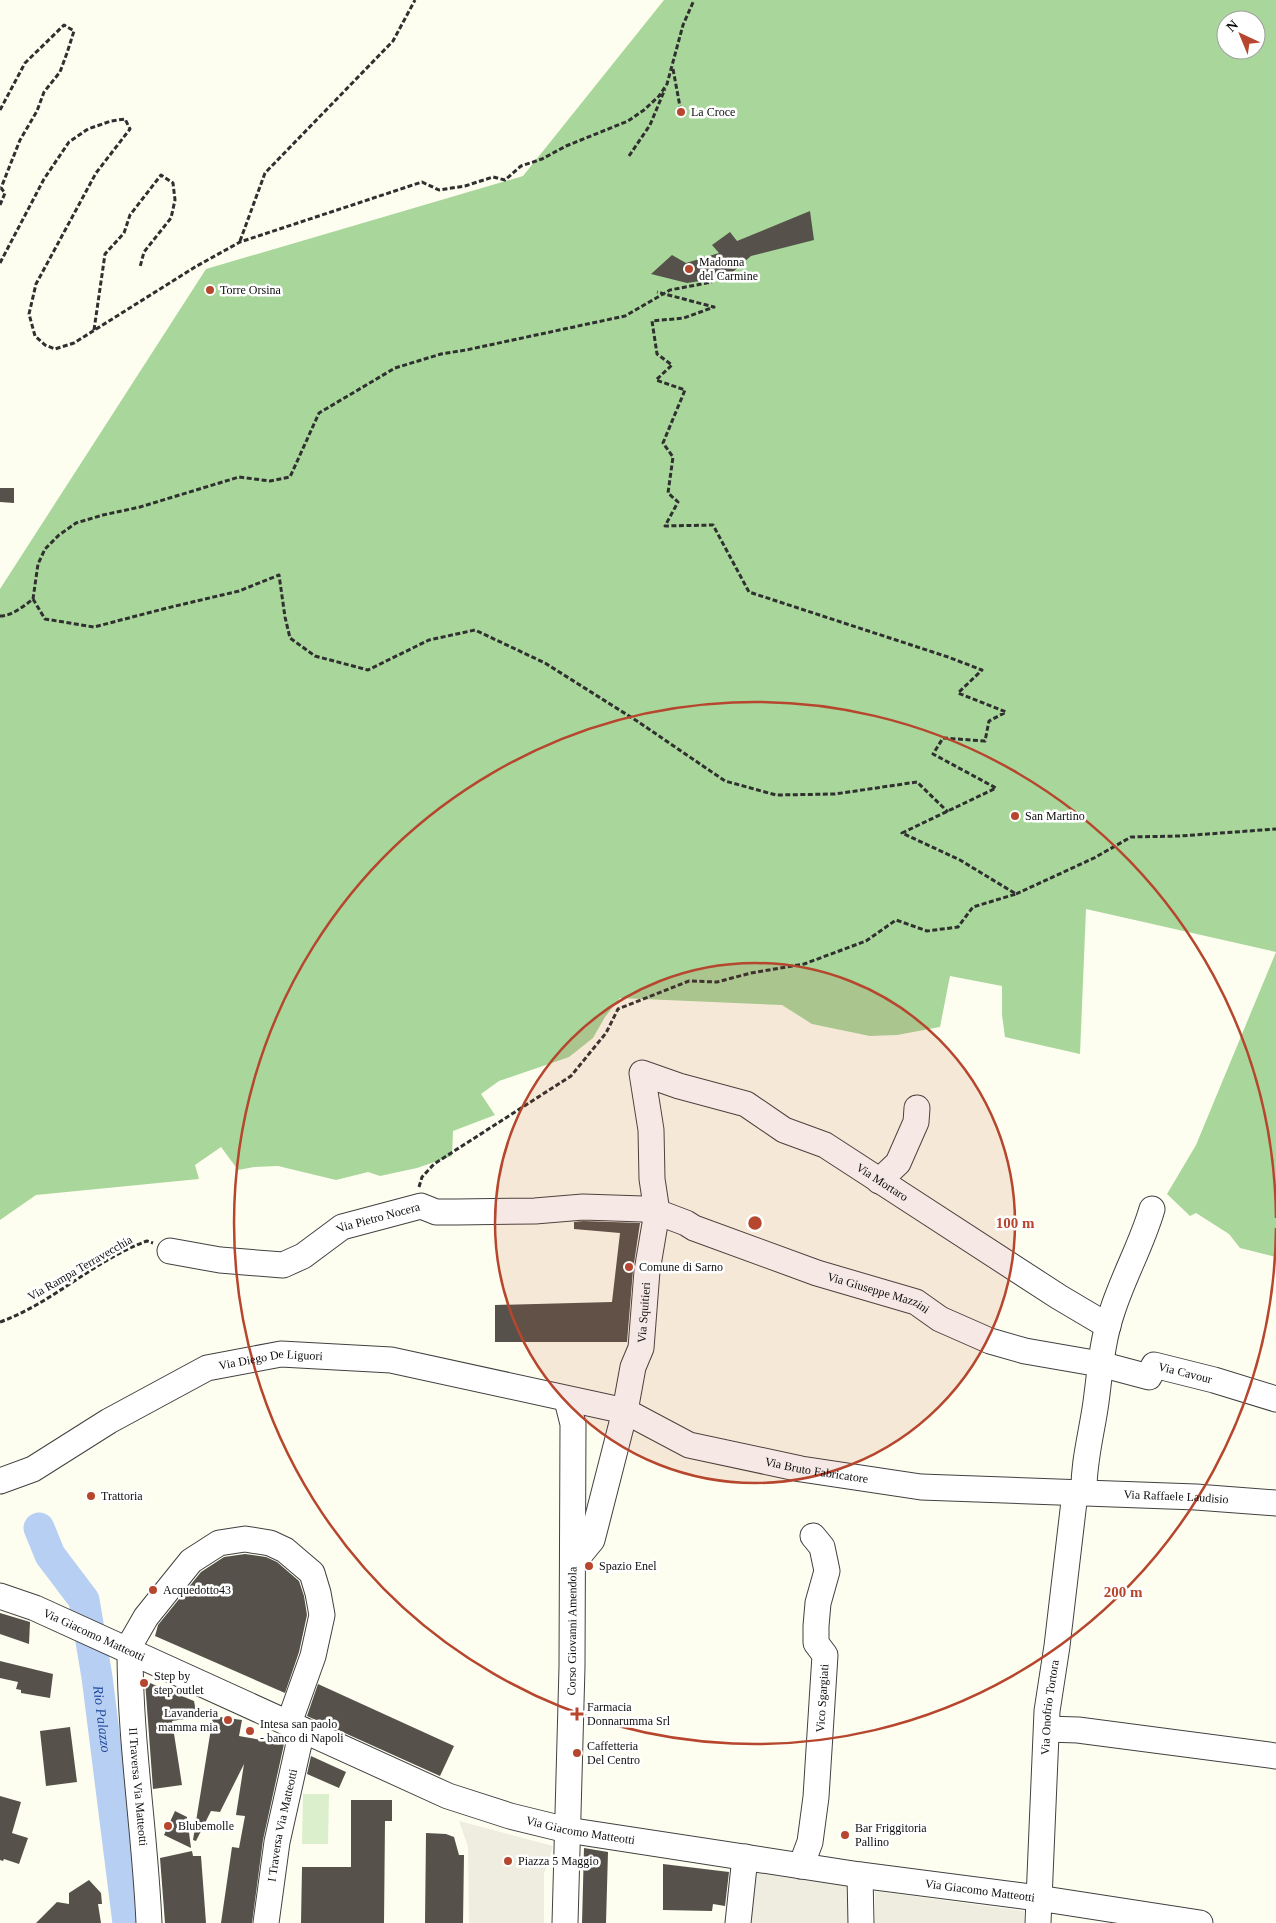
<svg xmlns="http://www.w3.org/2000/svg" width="1276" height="1923" viewBox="0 0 1276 1923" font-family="Georgia,serif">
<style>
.forest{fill:#a9d79b;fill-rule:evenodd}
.pitch{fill:#dbefcc}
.plaza{fill:#eeeddf}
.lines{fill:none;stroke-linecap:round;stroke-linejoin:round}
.river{stroke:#b7cff3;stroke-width:31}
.building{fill:#56524b}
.minor-casing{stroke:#414141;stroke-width:27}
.path{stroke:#303030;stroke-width:3;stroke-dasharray:5 2.5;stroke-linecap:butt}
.minor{stroke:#fff;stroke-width:25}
.ring{fill:none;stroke:#b6462d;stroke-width:2.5}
.poi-dot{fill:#b6462d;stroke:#fff;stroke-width:2}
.labels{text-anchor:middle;stroke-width:5;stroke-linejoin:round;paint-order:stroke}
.poi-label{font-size:12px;fill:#0e0e0e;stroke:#fff;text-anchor:start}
.street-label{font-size:12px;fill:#0e0e0e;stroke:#fff}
.water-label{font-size:14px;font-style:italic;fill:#1e4899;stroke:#fff}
.centre{fill:#b6462d;stroke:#fff;stroke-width:2.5}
.ring-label{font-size:15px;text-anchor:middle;font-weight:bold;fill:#b6462d;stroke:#fff;stroke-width:5;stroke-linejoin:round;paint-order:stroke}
</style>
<rect width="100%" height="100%" fill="#fefef0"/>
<path class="forest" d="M664,0h612v952l-190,-43 -6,145 -75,-17 -3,-22v-29l-52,-10 -10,51 -43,8 -27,1 -58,-12 -30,-19 -162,-7 -15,19 -12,21 -24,19 -70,24 -18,13 14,21 -42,16 -1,25 -35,12 -37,8 -12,-4 -32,8 -58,-14 -24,1 -16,3 -17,-23 -26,18 4,14 -163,16 -36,25v-631l206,-320 317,-93zM1226,20h30v30h-30z
M1276,952v305l-36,-9 -11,-14 -33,-21 -6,3 -23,-22 29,-49z"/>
<path class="pitch" d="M303,1794h26l-1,50h-26z"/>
<path class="plaza" d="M459,1821l94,25 -9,28v49h-75l-1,-76z
M754,1870l93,14 2,39h-102z
M875,1891l149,20v12h-149z"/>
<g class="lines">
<path class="river" id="s1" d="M39,1528l11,27 34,45 13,77 31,246"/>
</g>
<path class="building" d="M810,211l4,29 -63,16 -24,21 -40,6 -36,-9 21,-19 14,8 33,-10 -7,-8 18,-13 7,9z
M0,488h14v15l-14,-1z
M583,1221l57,2 -7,47 -6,72h-132v-37l117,-3 8,-69 -46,-4v-7z
M245,1554l21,3 11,5 22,19 5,15 3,19 -8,37 -14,41 -130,-57 3,-11 43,-53 23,-15z
M0,1613l30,9 -1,22 -29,-10z
M0,1661l53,13 -3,24 -29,-5v-3l-5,-1 2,-7 -18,-4z
M145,1681l49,20 3,16 -25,4 10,64 -29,4z
M318,1684l136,62 -14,30 -133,-60z
M213,1716l29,4 -3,16 45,8 -21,96 -11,83h-31l11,-76 7,1 6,-32 -9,-1 8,-51 -24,48 -9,-1 -15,30 -3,-1z
M70,1727l7,55 -31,4 -6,-55z
M311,1756l35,16 -7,16 -32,-14z
M0,1796l21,6 -9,31 16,5 -9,26 -15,-5 -1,2 -3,-1z
M351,1800h41v21h-7l-1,102h-83l1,-56h49z
M175,1811l12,6 4,31 -27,-13z
M426,1833l20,1 8,3 5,18h5l-1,68h-38z
M584,1848l24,4 -2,71h-24z
M192,1851l1,5h8l5,67h-41l-5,-65z
M663,1864l66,8 -4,34 -12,-2 -1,7 -49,-1z
M89,1880l12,13 1,11h-4l3,19h-65l21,-21 12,2v-11z"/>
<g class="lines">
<g class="minor-casing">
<g id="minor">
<path d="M879,1181l19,-18 18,-41 1,-14"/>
<path id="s2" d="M170,1251l50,9 63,5 20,-9 39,-29 79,-21 15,6h21l78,-1 48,-4 60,2 14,3 29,11 8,5 123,45 99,29 24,17 50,22 35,10 75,13 49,13 5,-12 60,15 62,19"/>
<path id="s3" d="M0,1481l33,-12 76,-48 98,-53 74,-14 110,6 234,51 64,34 112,24 120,18 275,10 80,6"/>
<path d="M1084,1493c-1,-30 8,-61 12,-91 4,-30 6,-61 16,-90 11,-35 30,-68 40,-103"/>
<path id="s4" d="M573,1563l19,-23 33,-129 8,-44 8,-19 6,-77 10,-59 -5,-33 -1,-49 -9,-57 37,13 67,18 38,26 41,15 234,152 49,29"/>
<path id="s5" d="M0,1596l35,12 413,188 62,20 57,14 293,45 178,23 162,25"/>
<path d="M127,1650l19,-33 45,-56 28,-18 26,-4 25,4 15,7 27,23 6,20 4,22 -9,41 -24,67"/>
<path id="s6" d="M130,1651c0,91 15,181 19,272"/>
<path d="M1047,1729l31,1 198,26"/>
<path id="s7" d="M801,1866l9,-24 6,-45 9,-142 -9,-12v-17l2,-23 9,-32 -5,-24 -9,-11"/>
<path d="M860,1875l1,48"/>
<path id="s8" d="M266,1923l11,-81 25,-112"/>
<path id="s9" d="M565,1923l7,-256 1,-243 -6,-24"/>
<path d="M738,1923l7,-66"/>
<path id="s10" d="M1038,1923l9,-212 10,-65 18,-153"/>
</g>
</g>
<path class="path" d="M673,69l8,43
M0,110l25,-47 39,-38 10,6 -7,22 -7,19 -16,20 -7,19 -17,29 -19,48
M629,156l21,-31 15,-36
M0,205l5,-12 -4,-5
M240,241l25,-68 128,-132 22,-41
M0,263l44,-84 25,-37 19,-13 23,-8 14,-2 5,10 -34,44 -60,111 -7,30 6,22 10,9 10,4 19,-6 121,-76 45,-25 182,-60 17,8 26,-4 28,-9 12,3 16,-14 21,-7 24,-13 62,-25 16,-11 15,-14 8,-12 16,-59 11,-25
M94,330l11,-76 19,-21 6,-18 31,-40 12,8 2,17 -4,18 -27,34 -4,15
M33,599l12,20 49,8 73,-19 72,-17 40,-16 6,42 5,21 25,18 53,14 61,-30 46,-10 70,33 92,58 88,60 51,14 59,-1 82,-12 31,30
M0,616c12,0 24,-10 33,-17l5,-35 7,-15 14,-14 17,-12 27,-8 37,-8 99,-30 31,4 20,-4 29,-64 76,-45 46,-14 25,-4 159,-34 45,-26 42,-8
M1016,894l78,-36 37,-21 49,-1 96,-7
M419,1187l3,-10 12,-13 137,-88 35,-43 12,-24 71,-28 28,1 34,-9 53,-9 62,-23 30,-21 31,11 31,-4 15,-20 43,-13 -56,-34 -58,-27 94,-45 -63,-34 10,-16 42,3 4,-20 17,-9 -48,-19 24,-23 -34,-13 -199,-65 -36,-67 -48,1 13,-24 -10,-9 5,-36 -10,-14 22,-53 -29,-10 16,-15 -15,-11 -5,-33 32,-3 30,-11 -57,-15
M0,1322c53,-19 94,-62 147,-81l6,2"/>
<use href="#minor" class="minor"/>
</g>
<circle cx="755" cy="1223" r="260" fill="#b6462d" fill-opacity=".12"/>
<g class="ring">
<circle cx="755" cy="1223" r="260"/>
<path d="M1276 1228A521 521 0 1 1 1276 1218"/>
</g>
<g class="poi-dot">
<circle cx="681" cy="112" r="5"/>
<circle cx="689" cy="269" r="5"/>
<circle cx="210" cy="290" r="5"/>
<circle cx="1015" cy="816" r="5"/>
<circle cx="629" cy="1267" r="5"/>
<circle cx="91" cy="1496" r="5"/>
<circle cx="589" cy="1566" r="5"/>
<circle cx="153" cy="1590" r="5"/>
<circle cx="144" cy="1683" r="5"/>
<path d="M574.5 1706.5h5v5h5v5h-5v5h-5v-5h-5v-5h5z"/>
<circle cx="228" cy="1720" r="5"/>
<circle cx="250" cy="1731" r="5"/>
<circle cx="577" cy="1753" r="5"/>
<circle cx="168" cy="1826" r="5"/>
<circle cx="845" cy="1835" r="5"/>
<circle cx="508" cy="1861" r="5"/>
</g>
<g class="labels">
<g class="poi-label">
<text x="691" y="116">La Croce</text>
<text x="699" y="266">Madonna<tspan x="699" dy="14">del Carmine</tspan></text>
<text x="220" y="294">Torre Orsina</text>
<text x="1025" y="820">San Martino</text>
<text x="639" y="1271">Comune di Sarno</text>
<text x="101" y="1500">Trattoria</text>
<text x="599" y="1570">Spazio Enel</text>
<text x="163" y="1594">Acquedotto43</text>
<text x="154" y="1680">Step by<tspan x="154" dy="14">step outlet</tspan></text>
<text x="587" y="1711">Farmacia<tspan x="587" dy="14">Donnarumma Srl</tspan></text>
<text x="218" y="1717" text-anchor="end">Lavanderia<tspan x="218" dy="14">mamma mia</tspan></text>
<text x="260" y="1728">Intesa san paolo<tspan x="260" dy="14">- banco di Napoli</tspan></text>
<text x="587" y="1750">Caffetteria<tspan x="587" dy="14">Del Centro</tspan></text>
<text x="178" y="1830">Blubemolle</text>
<text x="855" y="1832">Bar Friggitoria<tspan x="855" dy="14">Pallino</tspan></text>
<text x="518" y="1865">Piazza 5 Maggio</text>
</g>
<g class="street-label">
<text dy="4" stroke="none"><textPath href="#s4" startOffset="772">Via Mortaro</textPath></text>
<text dy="4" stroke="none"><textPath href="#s2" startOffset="222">Via Pietro Nocera</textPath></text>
<text transform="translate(80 1268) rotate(-30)" y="4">Via Rampa Terravecchia</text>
<text dy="4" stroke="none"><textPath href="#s2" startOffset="740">Via Giuseppe Mazzini</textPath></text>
<text dy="4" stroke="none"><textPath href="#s4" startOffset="264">Via Squitieri</textPath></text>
<text dy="4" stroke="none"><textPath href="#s3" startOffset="301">Via Diego De Liguori</textPath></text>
<text dy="4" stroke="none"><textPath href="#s2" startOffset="1071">Via Cavour</textPath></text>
<text dy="4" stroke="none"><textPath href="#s3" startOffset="864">Via Bruto Fabricatore</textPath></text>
<text dy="4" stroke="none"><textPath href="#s3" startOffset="1225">Via Raffaele Laudisio</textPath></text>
<text dy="4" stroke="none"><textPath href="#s9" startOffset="292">Corso Giovanni Amendola</textPath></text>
<text dy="4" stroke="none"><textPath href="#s5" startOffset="102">Via Giacomo Matteotti</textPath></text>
<text dy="4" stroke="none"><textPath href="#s7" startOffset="170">Vico Sgargiati</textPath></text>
<text dy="4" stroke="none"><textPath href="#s10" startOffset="216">Via Onofrio Tortora</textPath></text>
<text dy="4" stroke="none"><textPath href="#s6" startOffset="136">II Traversa Via Matteotti</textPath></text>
<text dy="4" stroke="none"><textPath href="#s8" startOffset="99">I Traversa Via Matteotti</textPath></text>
<text dy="4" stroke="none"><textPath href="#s5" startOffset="628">Via Giacomo Matteotti</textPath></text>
<text dy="4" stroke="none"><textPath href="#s5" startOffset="1032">Via Giacomo Matteotti</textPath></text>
</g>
<g class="water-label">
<text dy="5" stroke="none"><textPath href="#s1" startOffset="206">Rio Palazzo</textPath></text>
</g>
</g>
<circle cx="755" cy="1223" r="8" class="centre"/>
<g class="ring-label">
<text x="1015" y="1228">100 m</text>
<text x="1123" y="1597">200 m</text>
</g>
<g transform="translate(1241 35) rotate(316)"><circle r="24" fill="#ffffff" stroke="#9f9f9f"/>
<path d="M0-4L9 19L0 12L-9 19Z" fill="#b6462d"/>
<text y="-8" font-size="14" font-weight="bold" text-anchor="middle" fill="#0e0e0e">N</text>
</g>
</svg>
